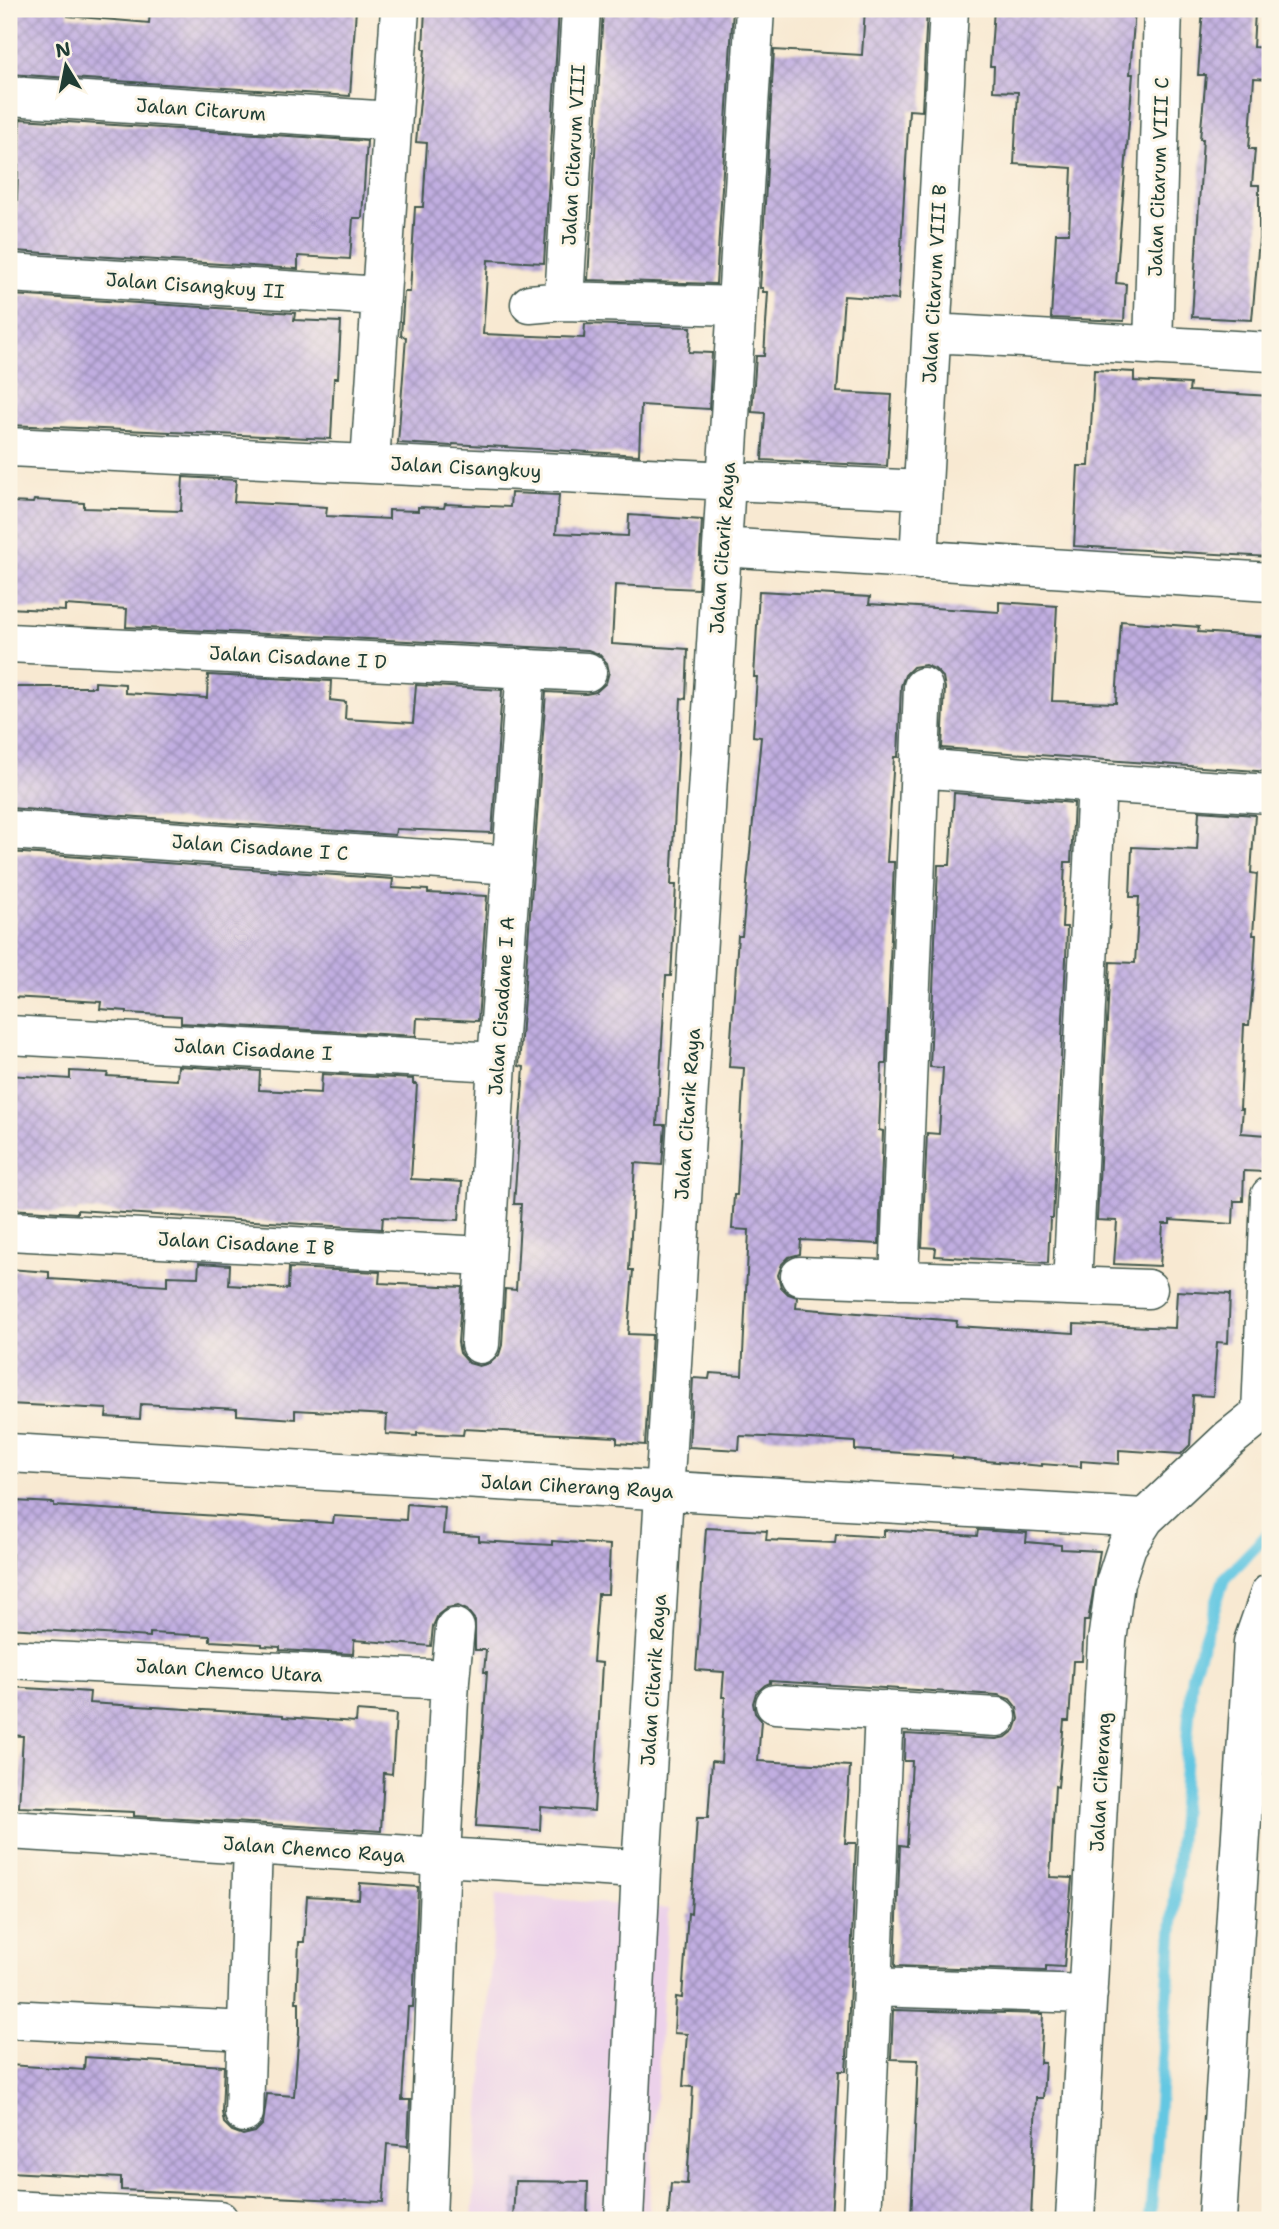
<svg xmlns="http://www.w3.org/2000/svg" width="1279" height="2229" viewBox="0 0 1279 2229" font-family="'Shantell Sans',sans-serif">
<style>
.built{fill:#ecd1ea}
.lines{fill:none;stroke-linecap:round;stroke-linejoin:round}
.stream{stroke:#64c7e2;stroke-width:12}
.building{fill:url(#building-cross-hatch)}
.street-casing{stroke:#40574c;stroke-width:41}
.street{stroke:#fff;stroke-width:38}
.labels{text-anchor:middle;stroke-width:6;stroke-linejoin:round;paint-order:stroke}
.street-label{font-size:19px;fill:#1f3d34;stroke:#fcf5e5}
</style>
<defs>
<pattern id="building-cross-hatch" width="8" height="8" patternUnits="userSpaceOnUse" patternTransform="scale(1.75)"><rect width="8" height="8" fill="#c1aee1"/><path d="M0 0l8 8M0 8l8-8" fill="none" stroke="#9c8fb7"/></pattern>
</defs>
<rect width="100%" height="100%" fill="#fcf5e5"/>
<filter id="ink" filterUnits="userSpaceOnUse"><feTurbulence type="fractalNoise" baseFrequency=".0143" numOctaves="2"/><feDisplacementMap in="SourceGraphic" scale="14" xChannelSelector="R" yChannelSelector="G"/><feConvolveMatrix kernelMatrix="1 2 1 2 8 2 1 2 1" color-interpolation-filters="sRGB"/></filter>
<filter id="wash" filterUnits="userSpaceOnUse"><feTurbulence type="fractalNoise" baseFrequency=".00686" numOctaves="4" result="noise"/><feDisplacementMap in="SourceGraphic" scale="28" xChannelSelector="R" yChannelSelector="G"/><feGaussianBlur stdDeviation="1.57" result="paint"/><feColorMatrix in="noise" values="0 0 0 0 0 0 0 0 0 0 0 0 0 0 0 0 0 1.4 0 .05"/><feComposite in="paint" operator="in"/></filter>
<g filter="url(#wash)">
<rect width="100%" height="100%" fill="#f8e9d2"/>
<path class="built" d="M496,1894l173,15 -21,311h-176z"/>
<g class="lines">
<path class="stream" d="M1150,2220l42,-544 32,-97 46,-47"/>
</g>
<g id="blocks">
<path class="building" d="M30,9h38v7l81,7 1,-11 23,2v-5h183l-6,87 -341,-22v-64l21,1z
M425,9h134l-15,254 -56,-3 -5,74 101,4 1,-14 106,3 -2,25 23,1 -3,56 -68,-4 -2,50 -186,-11 -1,2 -54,-3 8,-106 -5,-1 3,-44h6l5,-85h8l4,-64 -11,-1 9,-93h-2z
M603,9l69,2v-2h61l-17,275 -128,-4z
M865,9h62l-5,102 -13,-1 -11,190 -54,-4 -7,96 55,3 -5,71 -125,-6 3,-47 -13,-1 4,-56h8l4,-64h-5v-4h-3l14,-238 88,5z
M994,9h141l-5,65h3l-17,209 10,1 -2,37 -73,-3 5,-85h13l3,-65 -58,-4 4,-72 -25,-1 1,-25h-4z
M1203,9l52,3 -2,35 17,1v31l-16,-1 -5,71h6l-3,36h7v54l-7,81 -60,-3 11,-178h-3l6,-64h-8z
M20,119l347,22 -5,77h-9l-3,41 -52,-3v13l-283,-18z
M12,295l283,18 -1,7 47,2 -3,56h-4l-3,61 -322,-14 2,-63h-2v-57h3z
M1094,370l40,2v9l56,3 -1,7 81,5v161l-196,-11 4,-80h11z
M183,477l53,3 -2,22 93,5 -1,9 63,3v-9l29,1v-4l26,1 1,-4 65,3 1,-14 48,2 -3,38 72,3 1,-21 73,5 -4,69 -83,-4 -3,59 76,5 -2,50 -5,-1 -10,187h5l-5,91h-5l-9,149h8l-3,40 -27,-2 -6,107h4l-5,64 24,1 -7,110 -28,-2v-6l-153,-8 -1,6 -46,-2v3l-31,-2 1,-19 -92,-5v9l-58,-4v-6l-96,-5 -1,15 -34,-2 1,-8 -98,-5v-135l40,3v7l118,7v-10l31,1 1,-14 31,2 -1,20 59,4 1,-21 91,4 -1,11 83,4 -4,56 2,10 9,10 10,3 11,-3 9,-8 3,-10 3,-56 11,1 5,-86h-7l10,-137 -5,-1 27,-374 40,2 10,-2 10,-9 3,-11 -2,-9 -8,-9 -11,-4 -462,-23 1,-18 -62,-4v6l-56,-3v-106l24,1 1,-3 50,3v5l97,3z
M759,591l111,6 -1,7 130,8v-10l58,4 -5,95 64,2 5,-82 78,6 -1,5 72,5v135l-328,-24 3,-60 -2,-11 -8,-8 -10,-4 -12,2 -8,8 -4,11 -3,71h-4l-7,105h7l-8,202h-4l-3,66 4,1 -4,113 -78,-4 -1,14 -11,3 -7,7 -4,11 3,12 7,7 9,3 -1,11 161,13 -1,5 118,7v-9l101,4 2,-37 53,3 -2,49 -11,-1 -4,54 -20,-1 -3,50 -9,9 -62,-4v14l-38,-3v6l-39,-3v2l-90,-8v-2l-97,-6v-8l-44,-3 -71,-3 -1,14 -50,-3 4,-69 16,1 1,-6 32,2 7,-145 -17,-1 2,-34h3l7,-127 -15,-1 9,-131h4l19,-199 -8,-1 4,-59h-3z
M208,675l123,6 -1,19 16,2 -1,17 68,4 3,-38 86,5 -10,143 -96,-4 -1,6 -386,-27v-121h86v-5l30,2v9l82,5z
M954,793l120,10 -3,59h-6l-3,65h5l-1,32 -13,259h-3l-2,45 -113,-7 1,-8 -14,-1 5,-114 12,1 4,-66 -13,-1 8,-202h12z
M1199,811l56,4 -4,58 6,1 -4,61h3l-2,38 -5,52h-5l-4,84h3l-2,24 26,2 -2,37 -21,-1 -1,30h-9l-1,23 -63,-4v4h-7l-3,42 -46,-2 3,-43 -20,-1 13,-258 25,1 4,-66h-9l2,-50 65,3z
M9,852l384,27 -1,9 36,2v3l59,3 -9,125 -61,-3 -1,18 -235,-13v-7l-54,-3v-2l-27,-2 1,-7 -91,-5 5,-79h-6z
M178,1066l82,5 -1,19 62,3 1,-19 91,5v5h4l-6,95 51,3 -3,38 -76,-3 -1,12 -305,-19v3l-68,-4v-134l61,4v-8l38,2 -1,3 70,4z
M14,1501l40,2v3l279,17 1,-7 72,4 1,-16 38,3 -2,27 36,2v5l73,4v-4l58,4 -2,49h-10l-5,68 9,1 -8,148 -53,-4 -1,23 -64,-4 11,-154h-3l2,-22h-11v-30l-8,-10 -9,-4 -11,2 -9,7 -5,11 -2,20 -77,-6 -1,14 -73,-4v-3l-18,-1v-2l-52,-3v-5l-60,-3v4l-141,-9z
M706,1528l61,3 -1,9 69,3 1,-9 48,3v-7l93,6 1,-6 49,3 -1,9 35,3v4l39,2 -12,70h-4l-2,40h-9l-4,60h-5l-6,66 -3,-1 -5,91 22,1 -8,89 -18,-1v5l-151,-5 5,-121 7,1 5,-85h-8l1,-27 91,5 10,-2 9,-7 4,-11 -2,-11 -7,-9 -12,-4 -228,-14v2l-5,2 -9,8 -3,10 2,10 6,7 -3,41 92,5 -5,77h11l-9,213 -1,15h-7l-8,149h-163l3,-37 16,1 6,-97 -10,-1 4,-52 -13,-1 2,-36 6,1 6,-85 3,1 6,-96h11l4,-57 9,1 4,-65h-3l2,-25 -28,-2z
M9,1687l81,5 -1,11 194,12v2l73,5 1,-11 39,3 -4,60 -8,-1 -3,58 -247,-15v-4l-115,-5 4,-71 -14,-1z
M360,1883l58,4 -5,120h-5l-6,93h8l-2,46 -21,-2 -4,58 -262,-12v-12l-112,-6v-107l75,5 1,-13 139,9 -2,46 2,11 8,8 11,4 12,-3 8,-8 4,-30 27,2 5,-65v-29h-3l3,-60h5l3,-46 52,3z
M893,2010l150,4 -3,49h5l-2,35h-7l-5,122h-120l7,-160 -27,-1z
M515,2181l73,1 -1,38h-74z"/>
</g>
</g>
<g filter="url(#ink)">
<use href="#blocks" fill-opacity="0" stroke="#40574c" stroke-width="2"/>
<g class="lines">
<g class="street-casing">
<path id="street" d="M9,96l383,25
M9,273l372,23
M564,301l17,-292
M530,304l34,-3 173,5
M932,333l338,19
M1153,346l10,-337
M9,447l914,43
M370,463l30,-454
M722,547l548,35
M919,560l30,-551
M9,643l578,29
M920,768l177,15 173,11
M9,830l503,35
M9,1035l488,27
M9,1231l475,25
M800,1276l348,13
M899,1280l24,-593
M1072,1286l25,-503
M480,1344l17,-282 29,-394
M1261,1414l9,-218
M9,1453l1136,65
M9,1659l441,21
M775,1704l222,13
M9,1830l611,38
M872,1987l216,7
M9,2019l238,12
M244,2113l9,-268
M9,2210l210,10
M427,2220l14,-363 9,-177 5,-52
M624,2220l17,-351 114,-1860
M862,2220l22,-510
M1075,2220l32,-579 8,-58 12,-37 18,-28 84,-79 41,-33
M1217,2220l36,-578 17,-49"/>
</g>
<use href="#street" class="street"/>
</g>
</g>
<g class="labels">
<g class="street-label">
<text transform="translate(201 109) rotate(4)" y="7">Jalan Citarum</text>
<text transform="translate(573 155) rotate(-87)" y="7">Jalan Citarum VIII</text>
<text transform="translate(1158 177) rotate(-88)" y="7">Jalan Citarum VIII C</text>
<text transform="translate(934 284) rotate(-87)" y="7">Jalan Citarum VIII B</text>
<text transform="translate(195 285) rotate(4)" y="7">Jalan Cisangkuy II</text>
<text transform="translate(466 467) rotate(3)" y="7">Jalan Cisangkuy</text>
<text transform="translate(722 548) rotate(-86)" y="7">Jalan Citarik Raya</text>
<text transform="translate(298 657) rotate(3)" y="7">Jalan Cisadane I D</text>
<text transform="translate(260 847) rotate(4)" y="7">Jalan Cisadane I C</text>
<text transform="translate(501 1006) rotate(-86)" y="7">Jalan Cisadane I A</text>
<text transform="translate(253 1049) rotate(3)" y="7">Jalan Cisadane I</text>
<text transform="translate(687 1114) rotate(-86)" y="7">Jalan Citarik Raya</text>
<text transform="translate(246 1243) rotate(3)" y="7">Jalan Cisadane I B</text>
<text transform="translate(577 1486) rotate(3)" y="7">Jalan Ciherang Raya</text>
<text transform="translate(229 1670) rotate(3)" y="7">Jalan Chemco Utara</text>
<text transform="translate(653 1680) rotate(-86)" y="7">Jalan Citarik Raya</text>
<text transform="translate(1100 1782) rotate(-87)" y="7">Jalan Ciherang</text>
<text transform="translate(314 1849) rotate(4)" y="7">Jalan Chemco Raya</text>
</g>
</g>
<rect width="1279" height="2229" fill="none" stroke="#fcf5e5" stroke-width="35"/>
<g transform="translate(66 66) rotate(350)" stroke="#fcf5e5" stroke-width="5" paint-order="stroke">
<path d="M0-5L12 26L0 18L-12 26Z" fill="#1f3d34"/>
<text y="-10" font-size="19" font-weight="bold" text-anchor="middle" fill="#1f3d34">N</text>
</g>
</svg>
